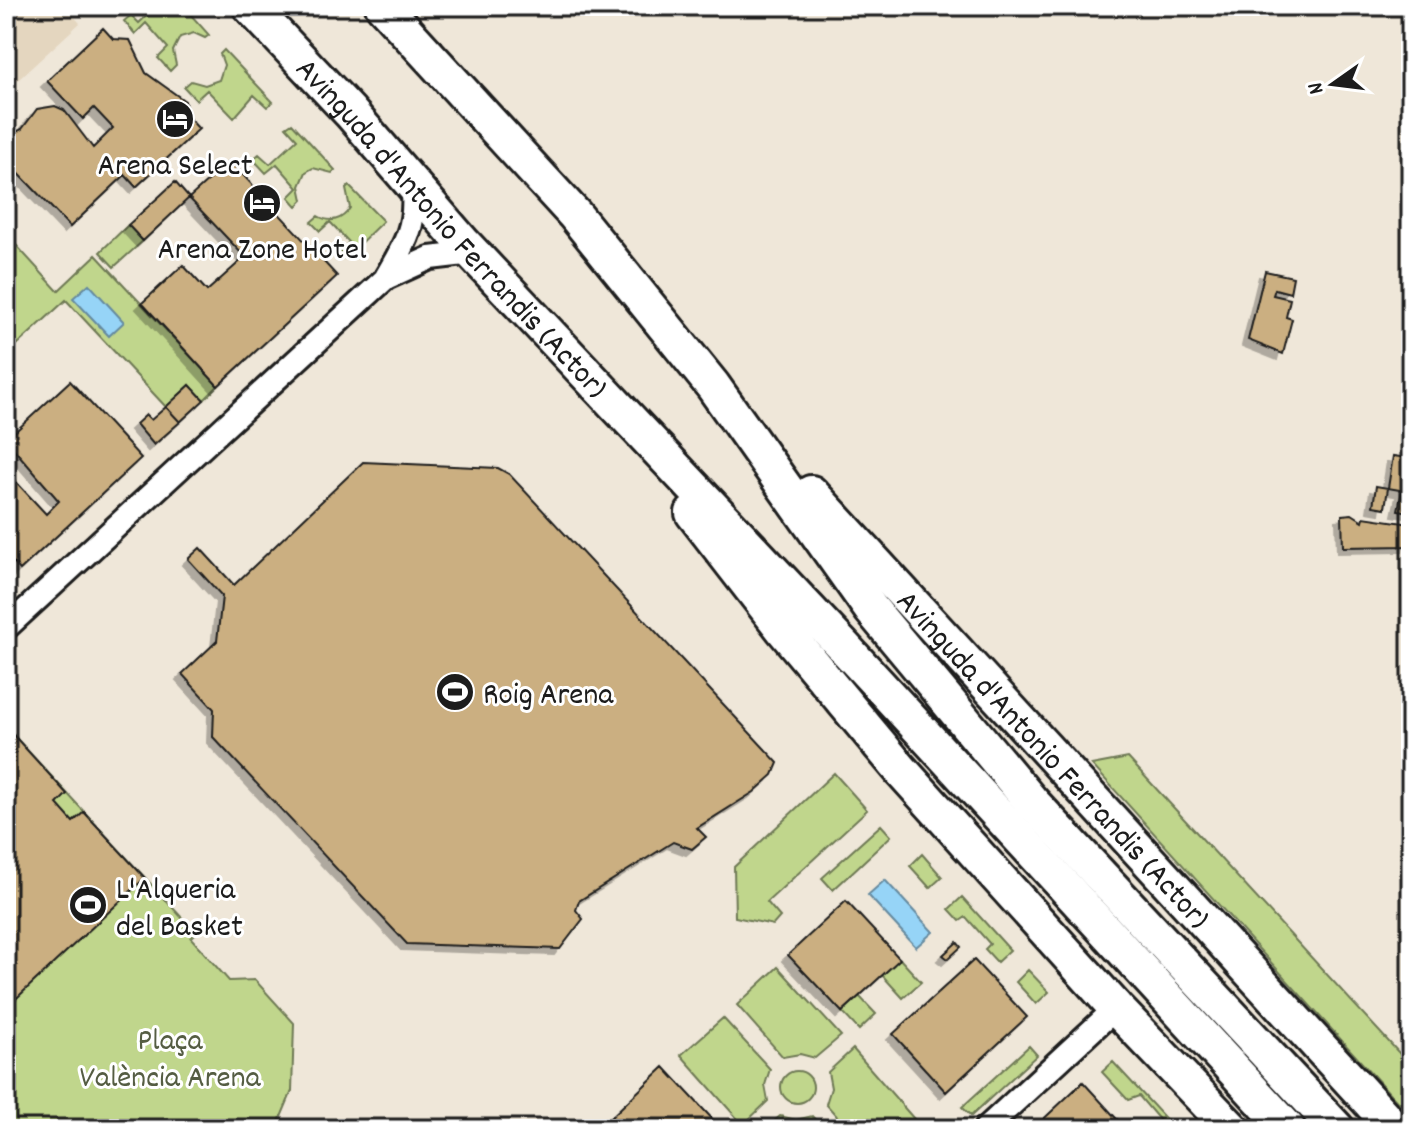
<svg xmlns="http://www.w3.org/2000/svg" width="1417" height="1135" viewBox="0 0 1417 1135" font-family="Dekko,sans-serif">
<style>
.built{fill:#e4d6bf}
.green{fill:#c0d68c;stroke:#6e7954;stroke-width:2}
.water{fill:#96d4f7;stroke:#658a9f;stroke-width:2}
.building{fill:#cbaf81;stroke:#1c1c1c;stroke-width:2;filter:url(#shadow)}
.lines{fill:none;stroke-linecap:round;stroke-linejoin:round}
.minor-casing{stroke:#1c1c1c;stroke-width:28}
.primary-casing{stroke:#1c1c1c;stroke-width:40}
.minor{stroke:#fff;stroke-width:22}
.primary{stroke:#fff;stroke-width:34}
.labels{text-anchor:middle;stroke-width:6;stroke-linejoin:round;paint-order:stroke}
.poi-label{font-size:32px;fill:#1c1c1c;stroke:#fff}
.street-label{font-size:32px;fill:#1c1c1c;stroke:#fff}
.park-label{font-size:32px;fill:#555d43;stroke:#fff}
</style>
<defs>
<filter id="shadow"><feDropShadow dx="-6" dy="6" stdDeviation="0" flood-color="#0004"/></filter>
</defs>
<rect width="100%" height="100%" fill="#efe7d9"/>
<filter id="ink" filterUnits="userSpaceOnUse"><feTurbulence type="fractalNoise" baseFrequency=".0125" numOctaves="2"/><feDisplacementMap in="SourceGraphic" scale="16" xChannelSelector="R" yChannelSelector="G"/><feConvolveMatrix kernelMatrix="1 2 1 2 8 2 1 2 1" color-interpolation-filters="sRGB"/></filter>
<g filter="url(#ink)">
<path class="built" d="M6,6h58l16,17 -74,68z"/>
<path class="green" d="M157,6h26l26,29 -4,3 -11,-5 -14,4 -7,14 3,14 -6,6 -12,-13 10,-10 -22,-25 -11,11 -11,-13 7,-6 8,8z
M224,50l49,52 -6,5 -13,-12 -20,23 -27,-28 -11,10 -12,-13 7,-6 14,4 14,-5 5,-15 -4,-11z
M292,123l43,47 -3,3 -19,-5 -7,4 -6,14 3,14 -6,6 -8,-9 9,-9 -21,-24 -11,9 -13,-14 6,-5 11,10 27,-25 -11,-12z
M349,186l34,35 -38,37 -5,-6 9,-10 -19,-20 -10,9 -9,-9 7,-6c12,7 24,5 32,-8l-4,-19z
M128,225l15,16 -29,26 -14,-15z
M6,234l52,57 38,-36 122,131 -14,14 -14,-15 -24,22 -100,-107 -60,55z
M6,727l190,206 -5,5 38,43 26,-1 39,43 -2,68 -16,38h-270z
M1128,758l283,308v51l-319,-352z
M834,773l33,37 -100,92 13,15 -7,8 -38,-8 -1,-50z
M881,825l10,11 -58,54 -11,-12z
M922,854l20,23 -12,11 -20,-22z
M962,897l48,53 -13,12 -12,-13 5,-5 -24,-27 -6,4 -11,-12z
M900,959l21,23 -18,16 -21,-23z
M778,967l63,69 -26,22 -15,-4 -17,3 -46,-52z
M1028,970l21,22 -13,12 -20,-22z
M859,996l17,18 -17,16 -17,-18z
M723,1018l47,51 -5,16 3,16 -25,24 -62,-70z
M1029,1046l8,9 -66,61 -9,-9z
M853,1049l61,70 -11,10h-55l-22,-25 5,-16 -3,-16z
M1113,1062l62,67h-8l-28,-33 -11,4 -26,-28z
M781 1087a16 16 0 1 1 32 0a16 16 0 1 1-32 0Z
M780,1116l16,4 16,-4 12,13h-59z"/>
<path class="water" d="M89,284l35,38 -15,14 -36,-38z
M885,880l48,52 -17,15 -48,-52z"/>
<path class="building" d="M103,28l10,11 17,1 16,33 39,28 2,15 12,13 -63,58 -11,-12 -55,52 -64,-67v-23l16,-8 15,-20 18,-3 9,4 29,38 20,-20 -19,-20 -11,11 -36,-38z
M230,161l107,115 -119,110 -76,-83 41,-38 24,26 38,-34 -56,-59z
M175,182l14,16 -46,43 -15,-16z
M1265,271l28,6 -3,16 -15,-4 -2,6 17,4 -4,18 6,2 -9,35 -35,-14z
M70,381l71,77 -121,112 -14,-16v-83l40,43 13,-13 -53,-61z
M190,385l14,15 -24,22 -14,-15z
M166,407l14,15 -26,23 -18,-21 10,-9 5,5z
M1409,451l2,41 -23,-4 5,-32 14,2z
M363,462l135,6 11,6 269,289 -5,12 -19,17 -57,36 9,9 -14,12 -19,-7 -94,59 -3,9 7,9 -23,30 -153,-5 -194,-207 1,-28 -32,-35 35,-33 5,-45 -34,-37 12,-11 34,37z
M1376,486l12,2 -3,20 -12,-2z
M1402,491l9,1v20l-13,-2z
M1352,514l11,7 1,-4 47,7 -3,22 -65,1 -1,-32z
M6,727l61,67 -10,10 16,18 11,-10 61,66 -139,130z
M846,901l54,58 -58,53 -54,-57z
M957,942l4,5 -13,12 -5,-4z
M974,960l53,57 -81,75 -53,-58z
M664,1067l53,57 -6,5h-94l-9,-9z
M1083,1082l43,47h-93z"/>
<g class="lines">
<g class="minor-casing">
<path id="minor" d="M386,277c19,-32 32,-54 26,-92
M6,628l380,-350 44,-20 43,-5
M985,1129l131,-121"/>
</g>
<g class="primary-casing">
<g id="primary">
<path id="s1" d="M250,6l100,106 114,132 380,403 444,482"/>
<path d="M383,6l192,209 138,171 158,223 159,191 307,329"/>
<path id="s2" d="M811,493l584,636"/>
<path d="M693,513l90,116 117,140 216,239 116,121"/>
</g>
</g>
<use href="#minor" class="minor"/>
<use href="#primary" class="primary"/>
</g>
</g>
<defs>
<g id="hotel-disc" transform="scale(2)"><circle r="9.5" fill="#1c1c1c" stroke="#fff"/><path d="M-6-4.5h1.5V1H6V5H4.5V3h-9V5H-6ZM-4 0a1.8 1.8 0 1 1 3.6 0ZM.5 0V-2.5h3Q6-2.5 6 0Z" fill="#fff"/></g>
<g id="stadium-disc" transform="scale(2)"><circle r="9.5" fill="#1c1c1c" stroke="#fff"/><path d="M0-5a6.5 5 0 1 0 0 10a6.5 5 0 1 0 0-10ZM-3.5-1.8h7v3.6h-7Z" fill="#fff"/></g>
</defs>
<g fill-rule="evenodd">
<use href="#hotel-disc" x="175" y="119"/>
<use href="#hotel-disc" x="262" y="203"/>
<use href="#stadium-disc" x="455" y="692"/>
<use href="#stadium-disc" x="88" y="905"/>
</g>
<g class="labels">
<g class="poi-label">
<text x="175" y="174">Arena Select</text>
<text x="262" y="258">Arena Zone Hotel</text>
<text x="483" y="703" text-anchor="start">Roig Arena</text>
<text x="116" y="898" text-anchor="start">L'Alqueria<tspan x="116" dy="37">del Basket</tspan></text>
</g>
<g class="street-label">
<text dy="11" stroke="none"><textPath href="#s1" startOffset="300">Avinguda d'Antonio Ferrandis (Actor)</textPath></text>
<text dy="11" stroke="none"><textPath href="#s2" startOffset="360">Avinguda d'Antonio Ferrandis (Actor)</textPath></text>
</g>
<g class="park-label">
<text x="170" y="1049">Plaça<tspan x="170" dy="37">València Arena</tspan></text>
</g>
</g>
<rect width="1417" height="1135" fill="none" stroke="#fff" stroke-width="32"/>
<rect x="16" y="16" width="1385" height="1103" fill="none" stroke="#1c1c1c" stroke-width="3" filter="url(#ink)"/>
<g transform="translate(1333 84) rotate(256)" stroke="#ffffff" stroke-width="6" paint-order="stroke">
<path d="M0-6L14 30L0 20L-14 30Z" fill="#1c1c1c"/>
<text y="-12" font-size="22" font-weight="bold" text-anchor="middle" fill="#1c1c1c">N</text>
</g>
</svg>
